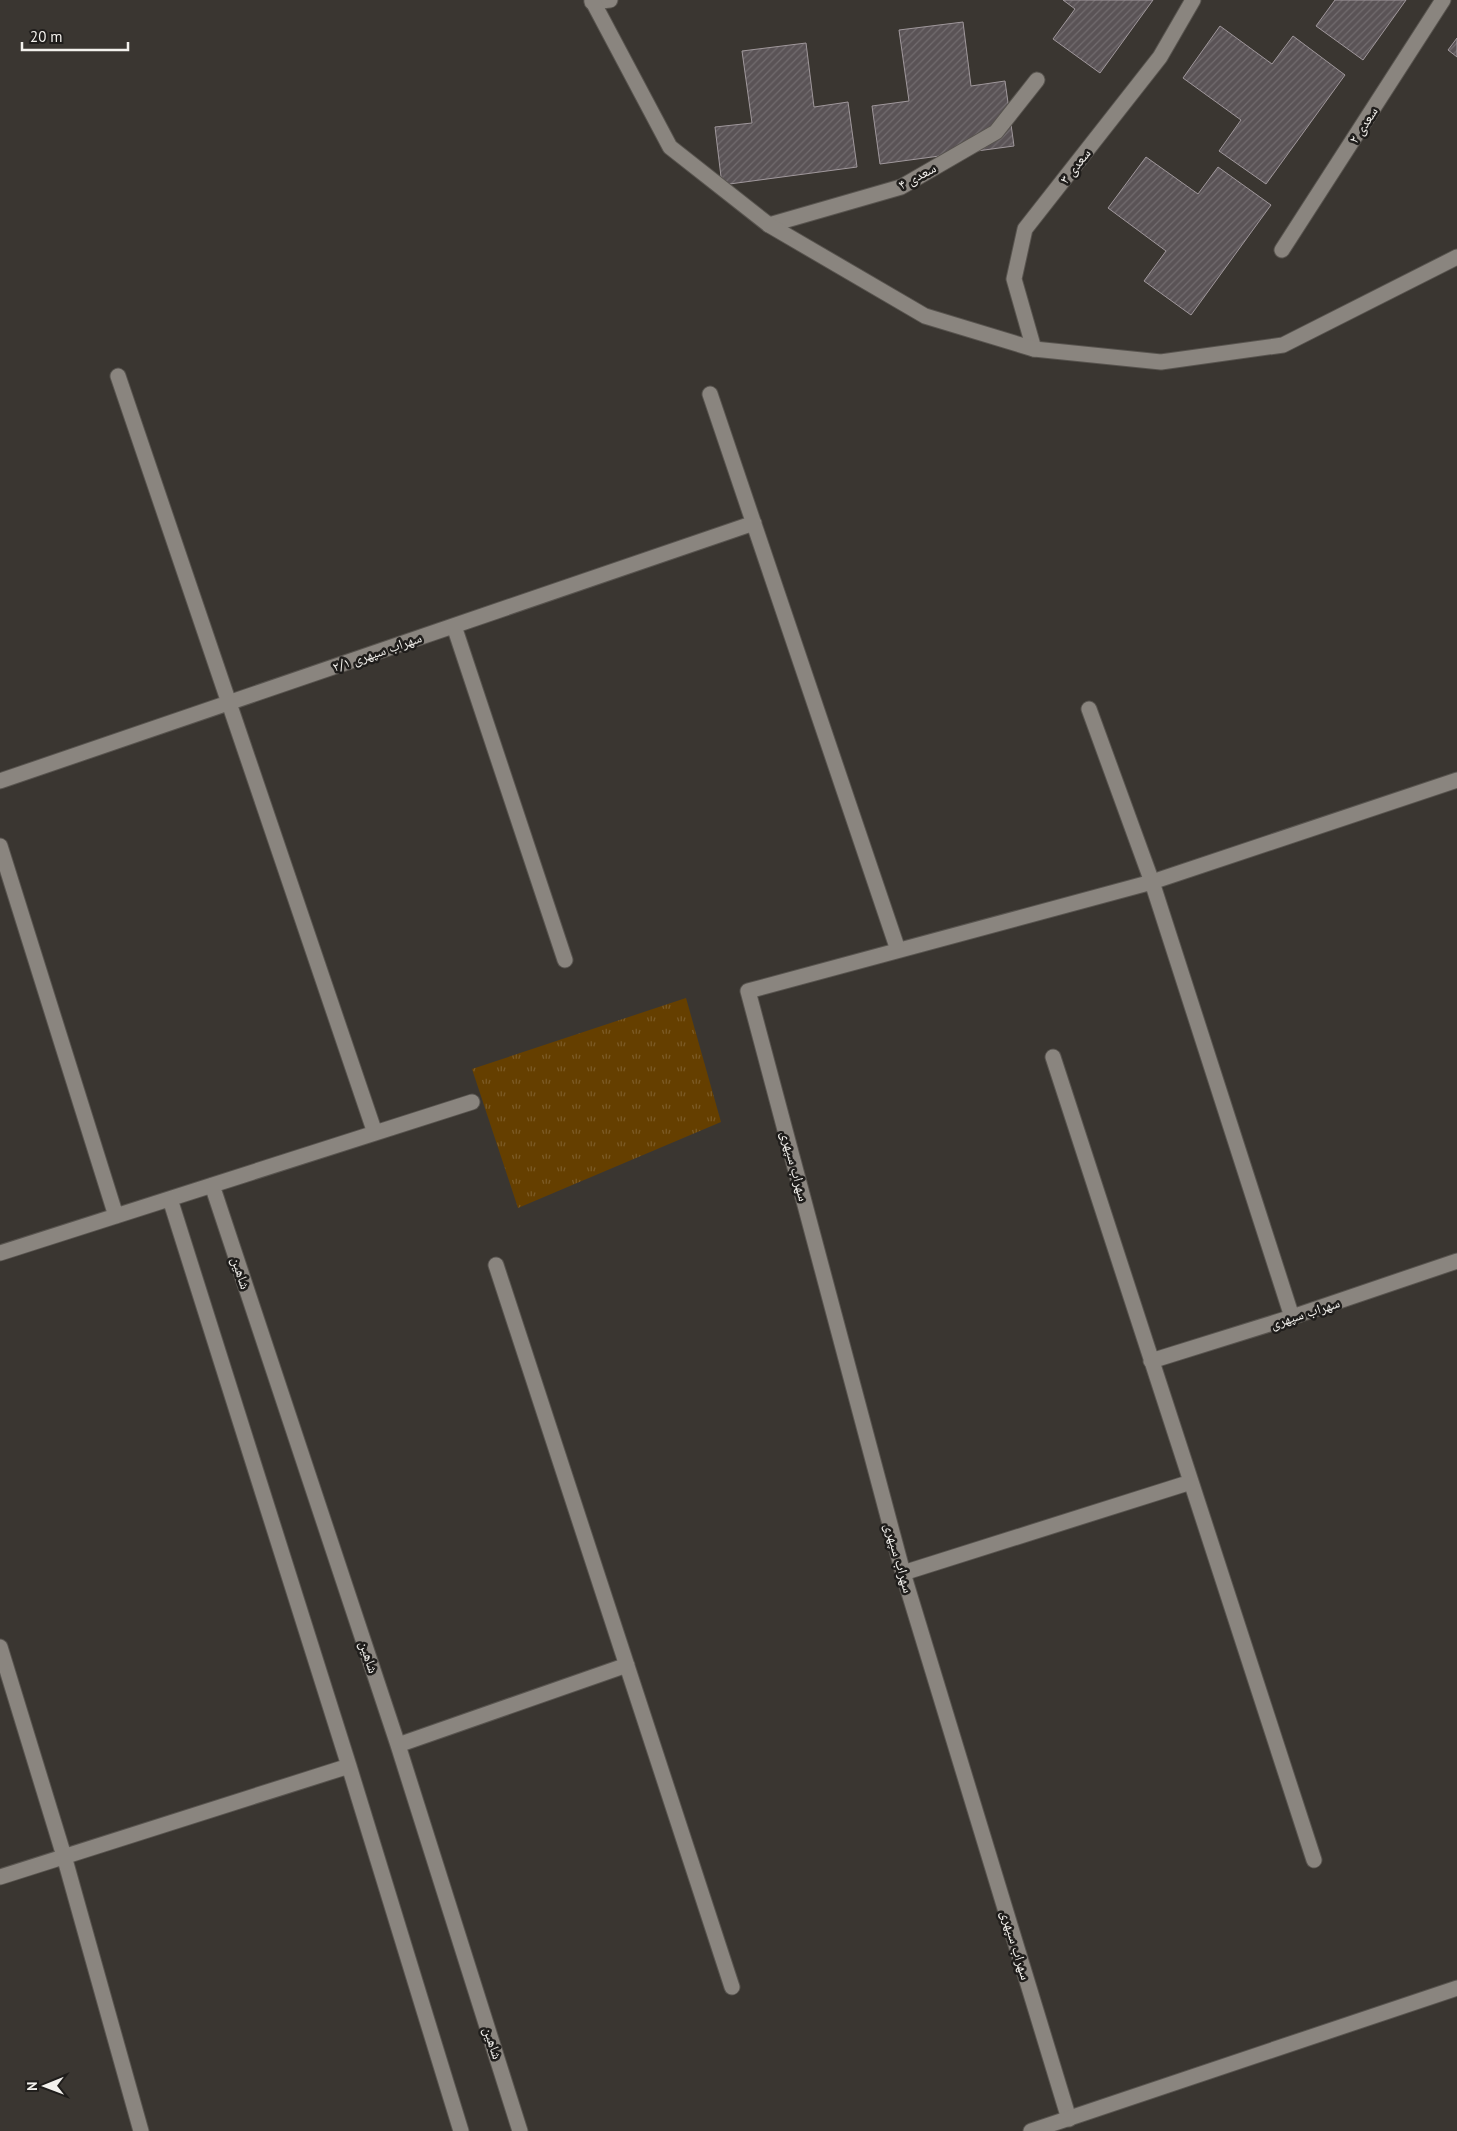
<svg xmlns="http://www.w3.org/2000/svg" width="1457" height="2131" viewBox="0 0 1457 2131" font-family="'PT Sans','Noto Naskh Arabic',sans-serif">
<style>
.park{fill:url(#park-tufts)}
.building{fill:url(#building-hatch);stroke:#a0989c}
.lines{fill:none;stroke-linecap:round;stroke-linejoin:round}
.minor-casing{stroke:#58544f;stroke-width:17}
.tertiary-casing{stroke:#58544f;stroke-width:17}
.minor{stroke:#8a857f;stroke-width:15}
.tertiary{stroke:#8a857f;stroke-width:15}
.labels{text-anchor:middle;stroke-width:5;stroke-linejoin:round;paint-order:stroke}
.street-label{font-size:14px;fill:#f3f1ed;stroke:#1f1d1b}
</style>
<defs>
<pattern id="park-tufts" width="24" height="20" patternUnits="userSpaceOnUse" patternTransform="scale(1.25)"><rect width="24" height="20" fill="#653f00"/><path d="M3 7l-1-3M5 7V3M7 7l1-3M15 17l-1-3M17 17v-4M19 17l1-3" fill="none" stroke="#7c5b26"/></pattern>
<pattern id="building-hatch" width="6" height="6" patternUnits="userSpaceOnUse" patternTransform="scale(1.25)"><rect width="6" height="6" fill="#5a5356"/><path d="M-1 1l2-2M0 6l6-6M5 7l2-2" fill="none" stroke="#726c6f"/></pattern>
</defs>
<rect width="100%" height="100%" fill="#3a3631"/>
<path class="park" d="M686,998l35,124 -203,86 -46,-139z"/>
<path class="building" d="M1063,0h90l-53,73 -47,-34 22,-30z
M1335,0h71l-43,60 -47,-34z
M963,22l8,64 34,-5 9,65 -134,18 -8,-58 37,-5 -10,-71z
M1220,26l52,38 21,-28 52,39 -79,109 -47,-33 22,-31 -58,-42z
M1457,38v19l-9,-7z
M806,43l8,64 34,-5 9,65 -135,18 -7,-58 37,-4 -10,-72z
M1146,157l52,37 20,-27 53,38 -80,110 -47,-34 22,-30 -58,-43z"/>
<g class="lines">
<g class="minor-casing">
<path id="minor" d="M592,2l18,-2
M769,225l132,-38 95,-55 41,-52
M1282,250l161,-250
M1034,349l-20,-70 11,-50 135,-172 33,-57
M118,376l257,757
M710,394l188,556
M454,626l111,334
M1089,709l63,173 140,435
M0,781l754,-258
M0,846l116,370
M1053,1057l261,803
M212,1185l186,560 122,386
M170,1199l179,567 112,365
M0,1253l472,-151
M496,1265l236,722
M1151,1361l141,-44 165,-56
M903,1573l288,-91
M0,1647l64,209 77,275
M398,1745l229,-80
M0,1877l349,-111
M1069,2119l-166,-546 -155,-582 404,-109 305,-102"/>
</g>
<g class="tertiary-casing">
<path id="tertiary" d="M592,0l78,147 99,78 156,91 109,33 127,13 122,-17 174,-88
M1031,2131l426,-143"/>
</g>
<use href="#minor" class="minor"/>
<use href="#tertiary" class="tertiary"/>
</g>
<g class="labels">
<g class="street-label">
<text transform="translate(1363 125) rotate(-57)" y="5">سعدی ۲</text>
<text transform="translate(1075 166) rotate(-52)" y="5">سعدی ۳</text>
<text transform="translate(917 176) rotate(-28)" y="5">سعدی ۴</text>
<text transform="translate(377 652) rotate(-19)" y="5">سهراب سپهری ۲/۱</text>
<text transform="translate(795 1166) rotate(75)" y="5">سهراب سپهری</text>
<text transform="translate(241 1273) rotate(72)" y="5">شاهین</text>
<text transform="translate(1305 1313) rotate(-18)" y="5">سهراب سپهری</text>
<text transform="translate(899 1558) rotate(74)" y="5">سهراب سپهری</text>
<text transform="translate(369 1657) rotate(72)" y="5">شاهین</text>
<text transform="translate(1016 1945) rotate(73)" y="5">سهراب سپهری</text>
<text transform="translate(493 2043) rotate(72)" y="5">شاهین</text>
</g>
</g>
<g transform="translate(45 2086) rotate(269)" stroke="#1f1d1b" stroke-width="4" paint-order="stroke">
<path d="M0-4L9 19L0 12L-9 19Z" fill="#f3f1ed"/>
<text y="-8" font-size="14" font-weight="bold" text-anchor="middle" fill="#f3f1ed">N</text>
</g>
<path d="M22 42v8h106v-8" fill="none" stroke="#f3f1ed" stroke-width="2.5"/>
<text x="30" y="42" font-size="15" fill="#f3f1ed" stroke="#1f1d1b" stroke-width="4" paint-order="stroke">20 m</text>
</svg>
